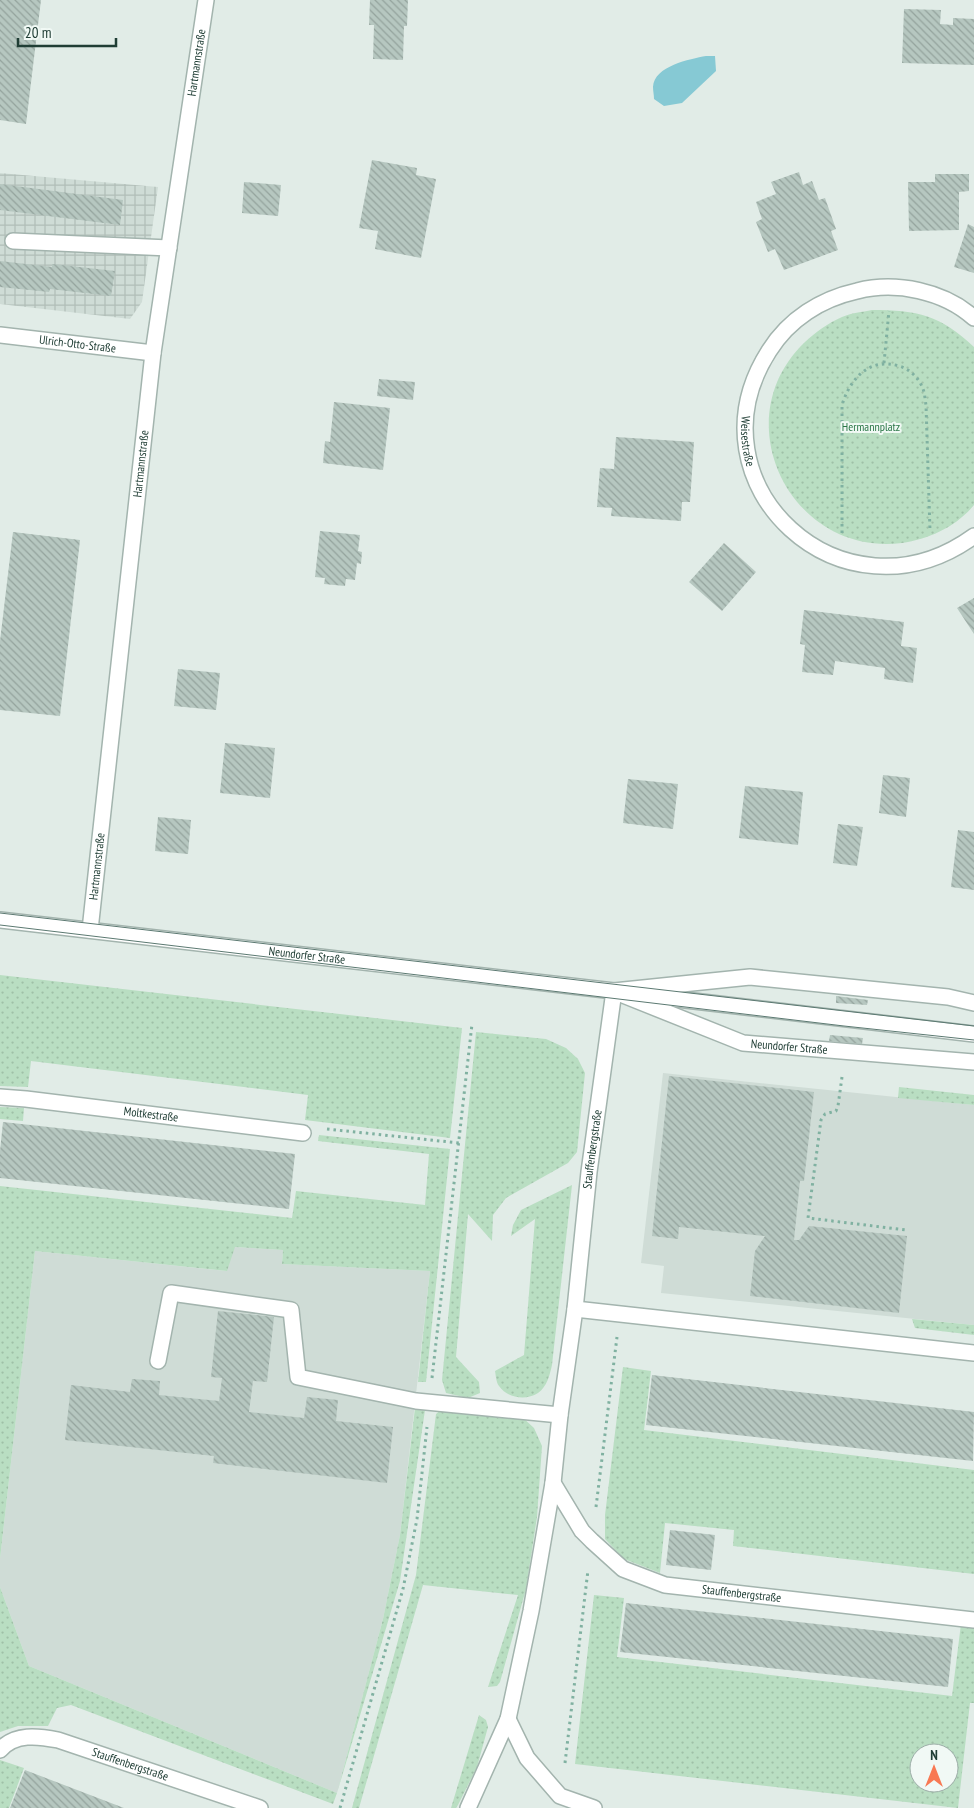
<svg xmlns="http://www.w3.org/2000/svg" width="974" height="1808" viewBox="0 0 974 1808" font-family="'PT Sans Narrow',sans-serif">
<style>
.built{fill:#cfdcd6}
.industrial{fill:url(#industrial-grid)}
.green{fill:url(#green-dots);fill-rule:evenodd}
.water{fill:#86c9d4}
.building{fill:url(#building-back-hatch)}
.lines{fill:none;stroke-linecap:round;stroke-linejoin:round}
.service-casing{stroke:#a3b4ae;stroke-width:18}
.minor-casing{stroke:#a3b4ae;stroke-width:18}
.tertiary-casing{stroke:#a3b4ae;stroke-width:18}
.path{stroke:#80b1a1;stroke-width:3;stroke-dasharray:2.5 4;stroke-linecap:butt}
.service{stroke:#fff;stroke-width:15}
.minor{stroke:#fff;stroke-width:15}
.tertiary{stroke:#fff;stroke-width:15}
.tram{stroke:#5b7971;stroke-width:1}
.labels{text-anchor:middle;stroke-width:4;stroke-linejoin:round;paint-order:stroke}
.street-label{font-size:12px;fill:#203e35;stroke:#f1f9f5}
.park-label{font-size:12px;fill:#297646;stroke:#f1f9f5}
</style>
<defs>
<pattern id="industrial-grid" width="8" height="8" patternUnits="userSpaceOnUse" patternTransform="scale(1.25)"><rect width="8" height="8" fill="#cfdcd6"/><path d="M0 4h8M4 0v8" fill="none" stroke="#b1beb8"/></pattern>
<pattern id="green-dots" width="8" height="8" patternUnits="userSpaceOnUse" patternTransform="scale(1.25)"><rect width="8" height="8" fill="#b9dec2"/><path d="M2 2h.1M6 6h.1" fill="none" stroke="#9fc0a7" stroke-width="1.8" stroke-linecap="round"/></pattern>
<pattern id="building-back-hatch" width="6" height="6" patternUnits="userSpaceOnUse" patternTransform="scale(1.25)"><rect width="6" height="6" fill="#b6c7c0"/><path d="M-1 5l2 2M0 0l6 6M5-1l2 2" fill="none" stroke="#94a39d"/></pattern>
</defs>
<rect width="100%" height="100%" fill="#e1ece7"/>
<path class="built" d="M663,1073l311,32v220l-313,-32 3,-27 -23,-3z
M234,1247l49,3 -1,14 148,7 -30,264 -17,84 -46,174 -308,-127 -29,-79v-28l35,-308 191,20z"/>
<path class="industrial" d="M0,173l158,14 -16,115 -12,17 -130,-15z"/>
<path class="green" d="M872,310c46,0 68,5 102,37v158c-18,22 -45,34 -72,38 -111,14 -179,-123 -97,-201 11,-10 23,-19 37,-25 9,-4 20,-5 30,-7z
M0,975l462,53 -12,110 -145,-18 3,-25 -277,-34 -3,26 -28,-1z
M476,1032l70,7 20,9 12,11 7,14 -8,79 -9,11 -62,35 -13,17 -1,26 -24,-27 -12,143 23,25 1,11 -12,5 -22,-5 -4,-13z
M899,1087l75,8v10l-76,-7z
M0,1107l24,1 -1,13 -23,-2z
M319,1135l131,14 -24,233h-8l12,-111 -148,-7 1,-14 -48,-3 -8,24 -192,-20 -35,308v-373l292,32 4,-27 129,14 4,-51 -111,-13z
M572,1185l-20,180c-2,9 -5,22 -14,28 -12,8 -31,5 -39,-7 -3,-4 -3,-10 -4,-15l29,-16 11,-136 -24,17 2,-11 8,-15z
M912,1319l62,6v10l-59,-7z
M623,1367l28,4 -7,59 330,40v104l-241,-28 1,-16 -69,-7 -5,50 -36,-14 -19,-20v-24z
M415,1408l10,2 -25,171 -63,212 -4,11 -262,-99 -14,3 -9,18h-30l-18,6v-145l29,79 308,127 46,-174 17,-84z
M442,1409l79,7 13,12 8,18 -5,71 -11,72 -26,93 -3,4 -9,1 30,-92 -95,-10 -64,223h-7l64,-233 20,-161z
M594,1595l30,3 -7,59 335,39 9,-72 13,2v77h-4l-12,105 -383,-44zM919,1753h30v30h-30z
M479,1715l7,5 2,7 -11,40 -19,38 -2,3h-5z
M0,1760l24,8 -15,40h-9z"/>
<path class="water" d="M706,56h9l1,15 -34,32 -18,3 -10,-7c0,-4 -1,-8 -1,-12 1,-21 37,-28 53,-31z"/>
<path class="building" d="M0,0h41l-15,124 -26,-4z
M370,0h38l-1,26h-3l-1,34 -30,-1 1,-34h-5z
M904,9l37,1 -1,14 13,1v-7l21,1v46l-72,-2z
M372,160l45,8 -1,7 20,4 -15,79 -46,-9 3,-18 -19,-3z
M799,172l4,13 9,-4 7,19 6,-2 11,31 -5,2 7,19 -54,20 -9,-21 -7,3 -12,-30 6,-3 -6,-17 20,-8 -5,-12z
M935,174h34v17l-10,1v38l-50,1 -1,-49h27z
M244,182l37,3 -3,31 -36,-3z
M0,184l123,16 -3,25 -120,-15z
M968,224l6,3v46l-20,-6z
M0,261l52,6v-3l63,7 -4,25 -61,-7 -1,3 -49,-5z
M379,379l36,3 -2,18 -36,-4z
M334,402l56,6 -7,62 -60,-7 2,-22 5,1z
M616,437l78,5 -4,60h-8l-1,19 -70,-5 1,-8 -15,-1 3,-39 14,1z
M320,531l40,4 -2,16 4,1 -1,12 -4,-1 -2,17 -9,-1 -1,7 -21,-2 1,-6 -10,-1z
M13,532l67,8 -20,176 -60,-6v-69z
M724,543l32,29 -34,39 -33,-29z
M974,598v36l-17,-26z
M804,610l100,12 -3,24 16,2 -4,35 -29,-4 1,-11 -50,-7 -2,14 -31,-3 3,-27 -5,-1z
M178,669l42,4 -4,37 -42,-4z
M225,743l50,5 -5,50 -50,-5z
M883,775l27,3 -4,39 -27,-4z
M628,779l50,5 -5,45 -50,-6z
M745,786l58,6 -5,53 -59,-7z
M158,817l33,3 -3,34 -33,-3z
M838,824l25,3 -6,39 -24,-3z
M958,830l16,2v58l-23,-3z
M836,996l32,4 -1,5 -31,-2z
M830,1035l33,3 -1,6 -33,-3z
M669,1076l145,16 -10,89h-4l-6,59h5l10,-14 98,10 -8,77 -149,-17 5,-45 10,-15 -86,-9 -1,12 -26,-3z
M3,1122l292,32 -6,55 -289,-31v-27z
M218,1311l56,6 -7,65 -14,-1 -4,31 55,6 3,-21 31,3 -2,21 57,6 -6,56 -174,-20 1,-7 -149,-16 6,-55 59,7 2,-13 28,2 -1,14 60,6 3,-23 -11,-1z
M652,1375l322,37 -1,49 -327,-36z
M670,1530l45,5 -4,35 -45,-5z
M626,1603l327,36 -5,48 -328,-35z
M25,1770l99,38h-114z"/>
<g class="lines">
<g class="service-casing">
<path id="service" d="M13,241l156,7
M626,993l348,41
M158,1361l13,-68 120,17 7,67 118,24 144,14"/>
</g>
<g class="minor-casing">
<g id="minor">
<path id="s1" d="M974,318c-30,-27 -78,-37 -117,-27 -36,8 -68,28 -88,60 -85,133 74,280 205,185"/>
<path id="s2" d="M0,335l153,18"/>
<path id="s3" d="M90,930l63,-577 53,-353"/>
<path id="s4" d="M0,1097l26,2 277,34"/>
<path d="M575,1309l399,44"/>
<path id="s5" d="M553,1483l29,48 10,10 31,28 42,16 309,35"/>
<path d="M508,1719l19,39 33,38 34,12"/>
<path id="s6" d="M0,1750c15,-17 38,-14 58,-10l202,68"/>
<path id="s7" d="M468,1808l40,-89 23,-108 22,-128 7,-68 15,-106 14,-137 25,-181"/>
</g>
</g>
<g class="tertiary-casing">
<g id="tertiary">
<path id="s8" d="M0,920l614,71 136,-14 198,20 26,6"/>
<path id="s9" d="M618,993l125,50 231,19"/>
</g>
</g>
<path class="path" d="M884,363l5,-52
M842,533v-128c8,-26 27,-48 57,-39 11,3 20,12 24,23 2,5 2,11 3,16l4,126
M842,1077l-4,29 -2,5 -11,3 -4,6 -13,98 98,12
M327,1129l132,14
M432,1378l40,-354
M596,1507l21,-170
M565,1763l23,-193
M340,1808l63,-219 14,-70 10,-92"/>
<use href="#service" class="service"/>
<use href="#minor" class="minor"/>
<use href="#tertiary" class="tertiary"/>
<path class="tram" d="M0,913l974,113
M0,925l844,101 130,14"/>
</g>
<g class="labels">
<g class="street-label">
<text dy="4" stroke="none"><textPath href="#s3" startOffset="874">Hartmannstraße</textPath></text>
<text dy="4" stroke="none"><textPath href="#s2" startOffset="78">Ulrich-Otto-Straße</textPath></text>
<text dy="4" stroke="none"><textPath href="#s1" startOffset="329">Weisestraße</textPath></text>
<text dy="4" stroke="none"><textPath href="#s3" startOffset="469">Hartmannstraße</textPath></text>
<text dy="4" stroke="none"><textPath href="#s3" startOffset="64">Hartmannstraße</textPath></text>
<text dy="4" stroke="none"><textPath href="#s8" startOffset="309">Neundorfer Straße</textPath></text>
<text dy="4" stroke="none"><textPath href="#s9" startOffset="181">Neundorfer Straße</textPath></text>
<text dy="4" stroke="none"><textPath href="#s4" startOffset="152">Moltkestraße</textPath></text>
<text dy="4" stroke="none"><textPath href="#s7" startOffset="674">Stauffenbergstraße</textPath></text>
<text dy="4" stroke="none"><textPath href="#s5" startOffset="234">Stauffenbergstraße</textPath></text>
<text dy="4" stroke="none"><textPath href="#s6" startOffset="138">Stauffenbergstraße</textPath></text>
</g>
<g class="park-label">
<text x="871" y="431">Hermannplatz</text>
</g>
</g>
<g transform="translate(934 1768)"><circle r="24" fill="#f1f9f5" stroke="#9daea8"/>
<path d="M0-4L9 19L0 12L-9 19Z" fill="#f87953"/>
<text y="-8" font-size="14" font-weight="bold" text-anchor="middle" fill="#203e35">N</text>
</g>
<path d="M18 38v8h98v-8" fill="none" stroke="#203e35" stroke-width="2.5"/>
<text x="25" y="38" font-size="15" fill="#203e35" stroke="#f1f9f5" stroke-width="4" paint-order="stroke">20 m</text>
</svg>
